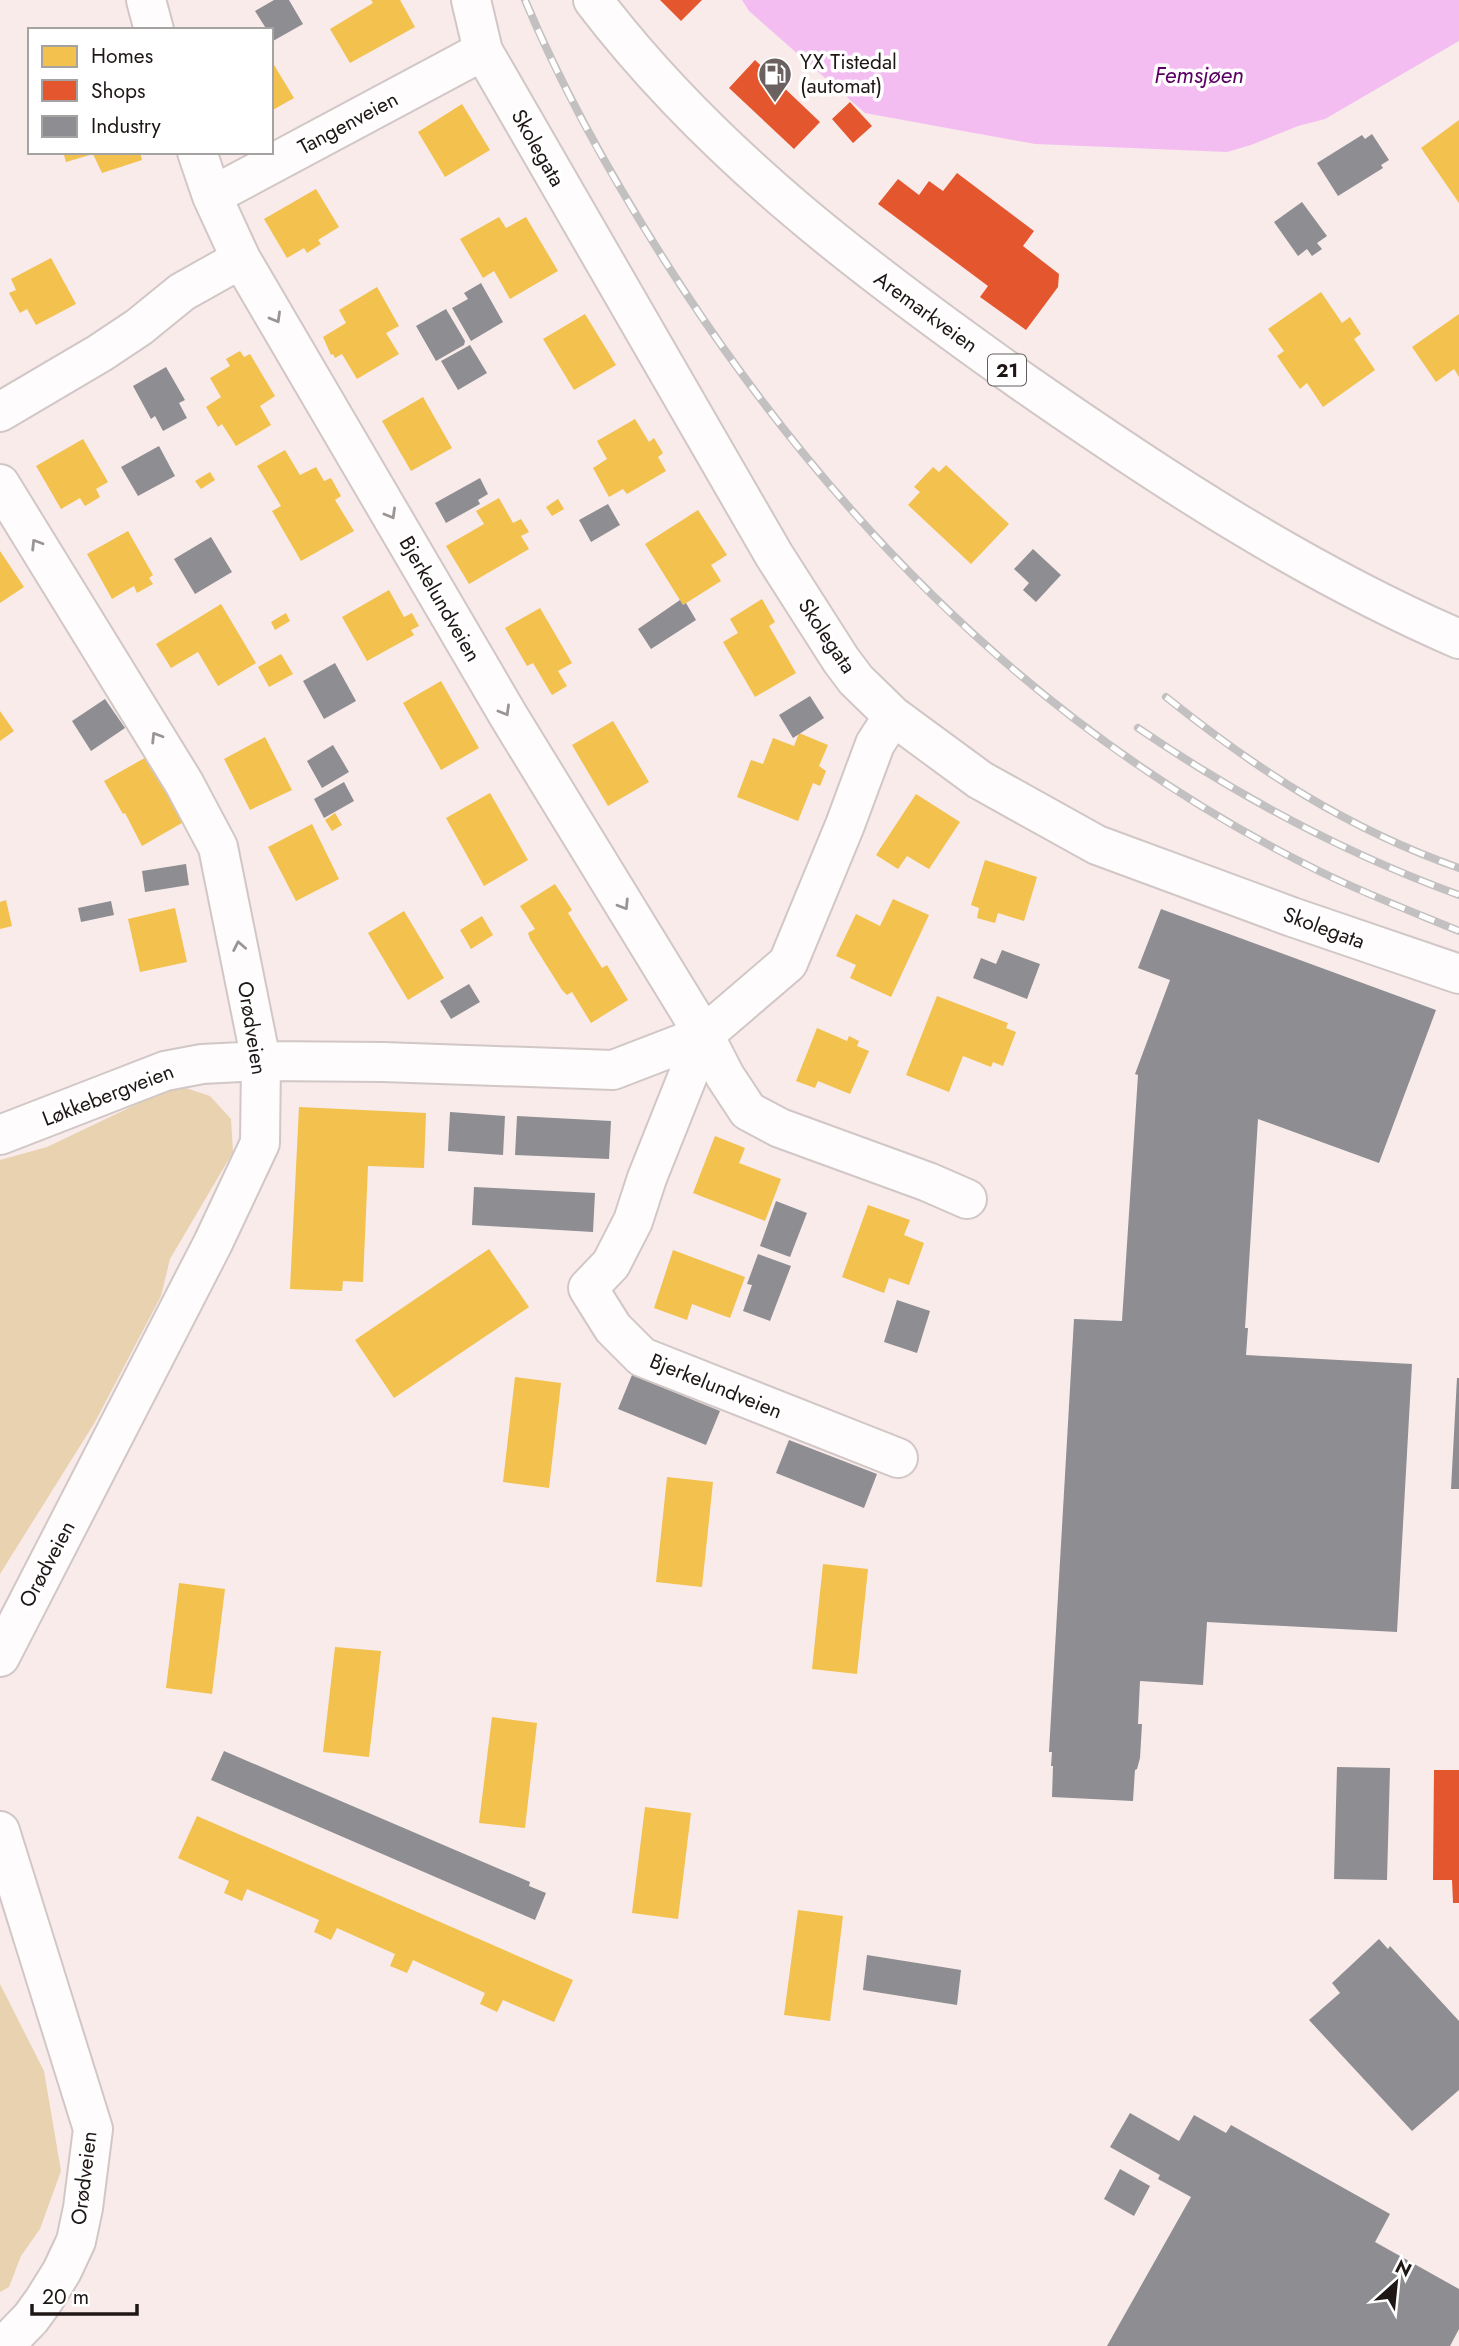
<svg xmlns="http://www.w3.org/2000/svg" width="1459" height="2346" viewBox="0 0 1459 2346" font-family="Jost,sans-serif">
<style>
.green{fill:#e9d2af}
.water{fill:#f3bdf2}
.homes{fill:#f2c14e}
.shops{fill:#e4572e}
.industry{fill:#8d8d92}
.lines{fill:none;stroke-linecap:round;stroke-linejoin:round}
.minor-casing{stroke:#d1c7c6;stroke-width:42}
.major-casing{stroke:#d1c7c6;stroke-width:42}
.minor{stroke:#fefcfc;stroke-width:38}
.major{stroke:#fefcfc;stroke-width:38}
.rail-casing{stroke:#c2c0c0;stroke-width:8}
.rail{stroke:#fff;stroke-width:5;stroke-dasharray:16;stroke-linecap:butt}
.oneway{stroke:#9a9594}
.labels{text-anchor:middle;stroke-width:7;stroke-linejoin:round;paint-order:stroke}
.shield{fill:#fff;stroke:#625d5c;stroke-width:2}
.shield-label{font-size:19px;font-weight:bold;fill:#1f1716}
.poi-label{font-size:21px;fill:#1f1716;stroke:#fff;text-anchor:start}
.street-label{font-size:21px;fill:#1f1716;stroke:#fff}
.water-label{font-size:23px;font-style:italic;fill:#5b0063;stroke:#fff}
</style>
<rect width="100%" height="100%" fill="#f8ebea"/>
<path class="green" d="M177,1085l33,11 21,23 2,33 -63,107 -9,37 -66,126 -95,152v-414l47,-13z
M0,1984l44,87 17,100 -21,58 -19,27 -12,31 -9,5z"/>
<path class="water" d="M742,0h717v41l-134,78 -27,7 -47,19 -24,7 -192,-8 -170,-31 -116,-102z"/>
<path class="homes" d="M371,0h29l15,27 -65,36 -20,-34 43,-26z
M271,60l23,38 -23,13z
M462,104l28,46 -45,27 -27,-45z
M1459,120v83l-38,-55z
M63,152h77l2,8 -40,13 -9,-19 -27,8z
M316,189l23,38 -21,13 3,4 -14,9 -3,-5 -17,10 -23,-39z
M499,217l7,11 20,-11 32,54 -48,28 -16,-28 -11,7 -23,-39z
M51,258l25,46 -40,21 -9,-16 -7,4 -11,-20 7,-3 -5,-11z
M377,287l22,39 -13,7 13,21 -42,25 -15,-25 -7,4 -2,-4 -2,1 -8,-18 23,-14 -7,-13z
M1321,292l21,31 8,-6 11,17 -7,5 21,31 -52,37 -16,-24 -7,6 -23,-33 7,-5 -16,-22z
M585,314l31,51 -42,25 -31,-51z
M1459,314v63l-5,-8 -18,13 -24,-35z
M240,351l4,6 6,-3 25,42 -15,10 11,19 -35,21 -14,-22 -4,3 -12,-20 15,-10 -11,-19 20,-12 -4,-7z
M423,397l29,51 -41,23 -29,-50z
M635,419l14,23 5,-4 9,15 -5,4 8,14 -39,23 -4,-5 -14,8 -16,-29 14,-9 -10,-18z
M83,439l25,43 -12,7 4,8 -15,9 -5,-8 -19,11 -25,-43z
M285,450l15,25 16,-8 8,14 7,-3 10,18 -6,4 19,31 -53,30 -29,-50 9,-5 -24,-40z
M946,465l63,59 -38,40 -63,-59 12,-13 -6,-5 19,-20 6,5z
M210,472l5,8 -14,9 -6,-8z
M499,498l14,25 8,-4 8,13 -8,4 8,13 -60,35 -23,-38 38,-22 -8,-13z
M558,499l6,10 -12,7 -6,-9z
M698,510l29,45 -16,10 10,16 -38,24 -38,-61z
M128,531l25,44 -4,3 4,6 -16,9 -3,-7 -22,13 -25,-45z
M0,551l24,36 -24,16z
M389,590l15,27 8,-4 7,13 -8,4 3,5 -47,26 -25,-44z
M762,599l13,23 -6,4 27,47 -41,24 -32,-55 15,-9 -8,-14z
M221,604l35,59 -38,23 -20,-34 -27,16 -15,-24z
M540,608l32,55 -14,8 9,15 -15,9 -19,-32 -6,3 -22,-38z
M286,613l4,8 -15,9 -4,-8z
M281,654l12,20 -24,13 -11,-20z
M441,681l38,67 -38,22 -38,-67z
M0,711l14,20 -14,10z
M613,721l36,61 -41,24 -36,-61z
M799,733l29,12 -9,21 7,5 -6,15 -7,-3 -15,38 -61,-24 14,-37 12,4 10,-26 21,8z
M265,737l27,53 -42,20 -26,-51z
M150,755l37,65 -45,26 -17,-33 -2,1 -19,-33z
M490,793l38,67 -44,26 -38,-68z
M916,794l44,28 -31,47 -22,-13 -9,13 -22,-14z
M335,813l7,12 -10,6 -7,-11z
M312,824l27,55 -43,22 -28,-54z
M985,860l52,17 -13,44 -26,-8 -3,10 -18,-5 2,-10 -8,-3z
M555,884l17,26 -4,3 34,55 5,-3 21,35 -37,23 -19,-31 -5,3 -5,-5 -32,-51 -2,-6 7,-4 -15,-23z
M893,899l36,16 -38,82 -41,-19 6,-13 -20,-9 20,-42 24,12z
M6,900l6,26 -12,3v-27z
M175,908l12,54 -47,10 -12,-53z
M404,911l40,67 -36,22 -40,-67z
M482,916l11,19 -22,14 -11,-19z
M937,996l71,27 -2,5 10,4 -13,34 -10,-4 -2,5 -28,-11 -14,36 -43,-17z
M817,1028l30,13 2,-5 10,5 -2,5 12,5 -19,43 -32,-13 -3,7 -19,-7z
M299,1107l127,6 -2,55 -56,-2 -5,116 -20,-1 -1,10 -52,-2z
M715,1136l30,12 -6,15 42,16 -16,42 -72,-28z
M868,1205l42,15 -6,15 20,8 -15,42 -20,-7 -5,15 -42,-16z
M489,1249l40,58 -135,91 -39,-58z
M673,1250l72,27 -15,41 -38,-14 -5,16 -33,-12z
M515,1377l46,6 -12,105 -46,-6z
M667,1477l46,5 -11,105 -46,-5z
M823,1564l45,5 -11,105 -45,-5z
M179,1583l46,6 -13,105 -46,-6z
M335,1647l46,4 -12,106 -46,-5z
M492,1717l45,6 -12,105 -46,-5z
M645,1807l46,6 -13,106 -46,-6z
M197,1816l376,164 -19,42 -51,-22 -6,12 -17,-8 5,-11 -72,-33 -6,13 -17,-7 5,-12 -58,-26 -6,12 -17,-8 5,-12 -72,-31 -5,12 -18,-8 5,-12 -51,-23z
M798,1910l45,6 -13,105 -46,-6z"/>
<path class="shops" d="M660,0h42l-21,21z
M755,60l65,62 -26,27 -65,-61z
M850,102l22,24 -19,17 -21,-24z
M957,173l77,58 -11,15 36,28 -1,13 -32,43 -46,-33 8,-11 -110,-82 20,-25 21,16 10,-14 14,10z
M1434,1770h25v133h-6l-1,-23h-19z"/>
<path class="industry" d="M274,0h15l14,24 -30,17 -2,-11h-4l-12,-19z
M1372,134l17,26 -8,5 2,3 -45,28 -21,-33 45,-28 3,4z
M1302,202l25,34 -10,7 5,6 -10,7 -5,-7 -9,7 -24,-34z
M481,283l22,39 -32,19 -19,-33 16,-9 -4,-6z
M446,309l19,32 -1,4 -28,16 -20,-35z
M470,345l17,28 -29,17 -17,-29z
M166,367l19,33 -6,3 8,15 -24,13 -8,-15 -4,3 -18,-33z
M159,446l16,30 -37,20 -17,-29z
M480,478l8,16 -10,6 2,4 -34,19 -11,-20z
M608,504l12,21 -29,17 -12,-22z
M211,537l21,35 -37,22 -21,-35z
M1033,549l28,26 -25,27 -13,-12 6,-7 -15,-14z
M680,600l3,5 3,-2 10,17 -45,29 -13,-20z
M335,663l21,38 -32,18 -21,-38z
M810,696l14,22 -31,20 -14,-23z
M105,699l20,29 -34,23 -19,-30z
M333,745l16,27 -27,16 -15,-27z
M344,782l10,19 -30,17 -10,-19z
M186,864l3,21 -44,7 -3,-21z
M111,901l3,14 -33,7 -3,-14z
M1161,909l275,101 -57,153 -121,-44 -13,209h3l-2,27 166,9 -15,268 -190,-10 -4,63 -63,-4 -2,43h4l-2,34 -3,11 -2,1 -2,31 -81,-4 1,-31h-2l1,-14h-3l25,-433 48,2 16,-246 -3,-1 35,-94 -32,-12z
M1002,950l38,14 -13,35 -54,-21 8,-20 15,6z
M469,984l11,18 -29,17 -11,-18z
M450,1112l55,4 -2,39 -55,-4z
M517,1116l94,5 -2,38 -94,-4z
M474,1187l121,6 -2,39 -121,-7z
M776,1201l31,12 -17,44 -30,-11z
M758,1254l33,12 -21,55 -27,-10 9,-26 -5,-1z
M897,1300l33,11 -13,42 -33,-11z
M632,1375l88,36 -14,34 -88,-36z
M1457,1378h2v111h-8z
M789,1440l88,34 -13,34 -88,-35z
M224,1751l306,131 -1,4 17,7 -11,27 -324,-140z
M1337,1767l53,1 -3,112 -53,-1z
M1379,1939l9,10 2,-3 69,75v69l-47,41 -103,-111 31,-27 -8,-10z
M867,1955l94,15 -4,35 -94,-15z
M1130,2113l49,28 15,-26 32,18 5,-8 159,89 -15,28 84,47v40l-9,17h-343l84,-149 -33,-18 2,-4 -50,-28z
M1120,2169l30,17 -16,30 -30,-17z"/>
<g class="lines">
<g class="minor-casing">
<path id="minor" d="M146,0l8,30
M471,0l12,51 291,504 67,105 15,20 37,36 87,64 117,65 195,72 167,57
M197,152l15,44 29,63 267,456 196,320 21,41 23,35 32,17 148,54 39,17
M212,196l271,-145
M0,412l100,-59 39,-26 43,-35 59,-33
M0,484l184,299 34,64 43,214 -1,82 -47,100 -213,414
M893,716l-18,28 -30,81 -57,138 -84,72 -57,143 -14,43 -22,43 -23,24 25,40 29,29 256,101
M0,1135l165,-64 37,-7 59,-3 122,1 230,8 91,-35
M0,1831l93,298 -10,79 -7,33 -14,30 -18,29 -13,18 -27,28"/>
</g>
<g class="major-casing">
<path id="major" d="M593,0c117,154 273,271 430,382 138,96 281,190 436,257"/>
</g>
<use href="#minor" class="minor"/>
<use href="#major" class="major"/>
<g class="rail-casing">
<path id="rail" d="M525,0c43,103 99,199 160,292 163,247 369,449 636,580 45,22 92,40 138,59
M1166,697c91,73 182,132 293,171
M1138,728c100,68 208,126 321,167"/>
</g>
<use href="#rail" class="rail"/>
</g>
<defs><path id="oneway-chevron" d="M-2-3.5L2.5 0L-2 3.5" fill="none" stroke-width="1.6" stroke-linecap="round" stroke-linejoin="round" transform="scale(1.75)"/></defs>
<g class="oneway">
<use href="#oneway-chevron" transform="translate(276 318) rotate(60)"/>
<use href="#oneway-chevron" transform="translate(391 514) rotate(60)"/>
<use href="#oneway-chevron" transform="translate(36 544) rotate(-122)"/>
<use href="#oneway-chevron" transform="translate(505 711) rotate(60)"/>
<use href="#oneway-chevron" transform="translate(156 737) rotate(-122)"/>
<use href="#oneway-chevron" transform="translate(624 905) rotate(58)"/>
<use href="#oneway-chevron" transform="translate(239 946) rotate(-101)"/>
</g>
<defs>
<g id="fuel-pin" transform="scale(1.75)"><path d="M0 17L-7.5 6A9.5 9.5 0 1 1 7.5 6Z" fill="#6b6160" stroke="#fff"/><path d="M-5.5-6h7V0h2V4h1.3V-2.5L3-4.5l.8-.8L6-3V5H2.5V1h-1V6h-7ZM-4.2-4.7v3.2H.2V-4.7Z" fill="#fff"/></g>
</defs>
<g fill-rule="evenodd">
<use href="#fuel-pin" x="775" y="74"/>
</g>
<g class="labels">
<rect class="shield" x="988" y="354.5" width="38" height="31" rx="5"/>
<g class="shield-label">
<text x="1007" y="377">21</text>
</g>
<g class="poi-label">
<text x="800" y="69">YX Tistedal<tspan x="800" dy="24">(automat)</tspan></text>
</g>
<g class="street-label">
<text transform="translate(348 123) rotate(-28)" y="7">Tangenveien</text>
<text transform="translate(538 148) rotate(60)" y="7">Skolegata</text>
<text transform="translate(926 312) rotate(36)" y="7">Aremarkveien</text>
<text transform="translate(440 599) rotate(60)" y="7">Bjerkelundveien</text>
<text transform="translate(827 636) rotate(56)" y="7">Skolegata</text>
<text transform="translate(1324 928) rotate(20)" y="7">Skolegata</text>
<text transform="translate(252 1028) rotate(81)" y="7">Orødveien</text>
<text transform="translate(108 1095) rotate(-21)" y="7">Løkkebergveien</text>
<text transform="translate(716 1386) rotate(22)" y="7">Bjerkelundveien</text>
<text transform="translate(47 1564) rotate(-62)" y="7">Orødveien</text>
<text transform="translate(84 2178) rotate(-83)" y="7">Orødveien</text>
</g>
<g class="water-label">
<text x="1199" y="83">Femsjøen</text>
</g>
</g>
<rect x="28" y="28" width="245" height="126" fill="#ffffff" stroke="#a5a2a2" stroke-width="2"/>
<rect x="42" y="46" width="35" height="21" fill="#f2c14e" stroke="#a5a2a2" stroke-width="2"/>
<text x="91" y="63" font-size="21" fill="#1f1716">Homes</text>
<rect x="42" y="80" width="35" height="21" fill="#e4572e" stroke="#a5a2a2" stroke-width="2"/>
<text x="91" y="98" font-size="21" fill="#1f1716">Shops</text>
<rect x="42" y="116" width="35" height="21" fill="#8d8d92" stroke="#a5a2a2" stroke-width="2"/>
<text x="91" y="133" font-size="21" fill="#1f1716">Industry</text>
<g transform="translate(1396 2283) rotate(27)" stroke="#ffffff" stroke-width="5" paint-order="stroke">
<path d="M0-5L12 26L0 18L-12 26Z" fill="#1f1716"/>
<text y="-10" font-size="19" font-weight="bold" text-anchor="middle" fill="#1f1716">N</text>
</g>
<path d="M32 2304v10h105v-10" fill="none" stroke="#1f1716" stroke-width="3.5"/>
<text x="42" y="2304" font-size="21" fill="#1f1716" stroke="#ffffff" stroke-width="5" paint-order="stroke">20 m</text>
</svg>
